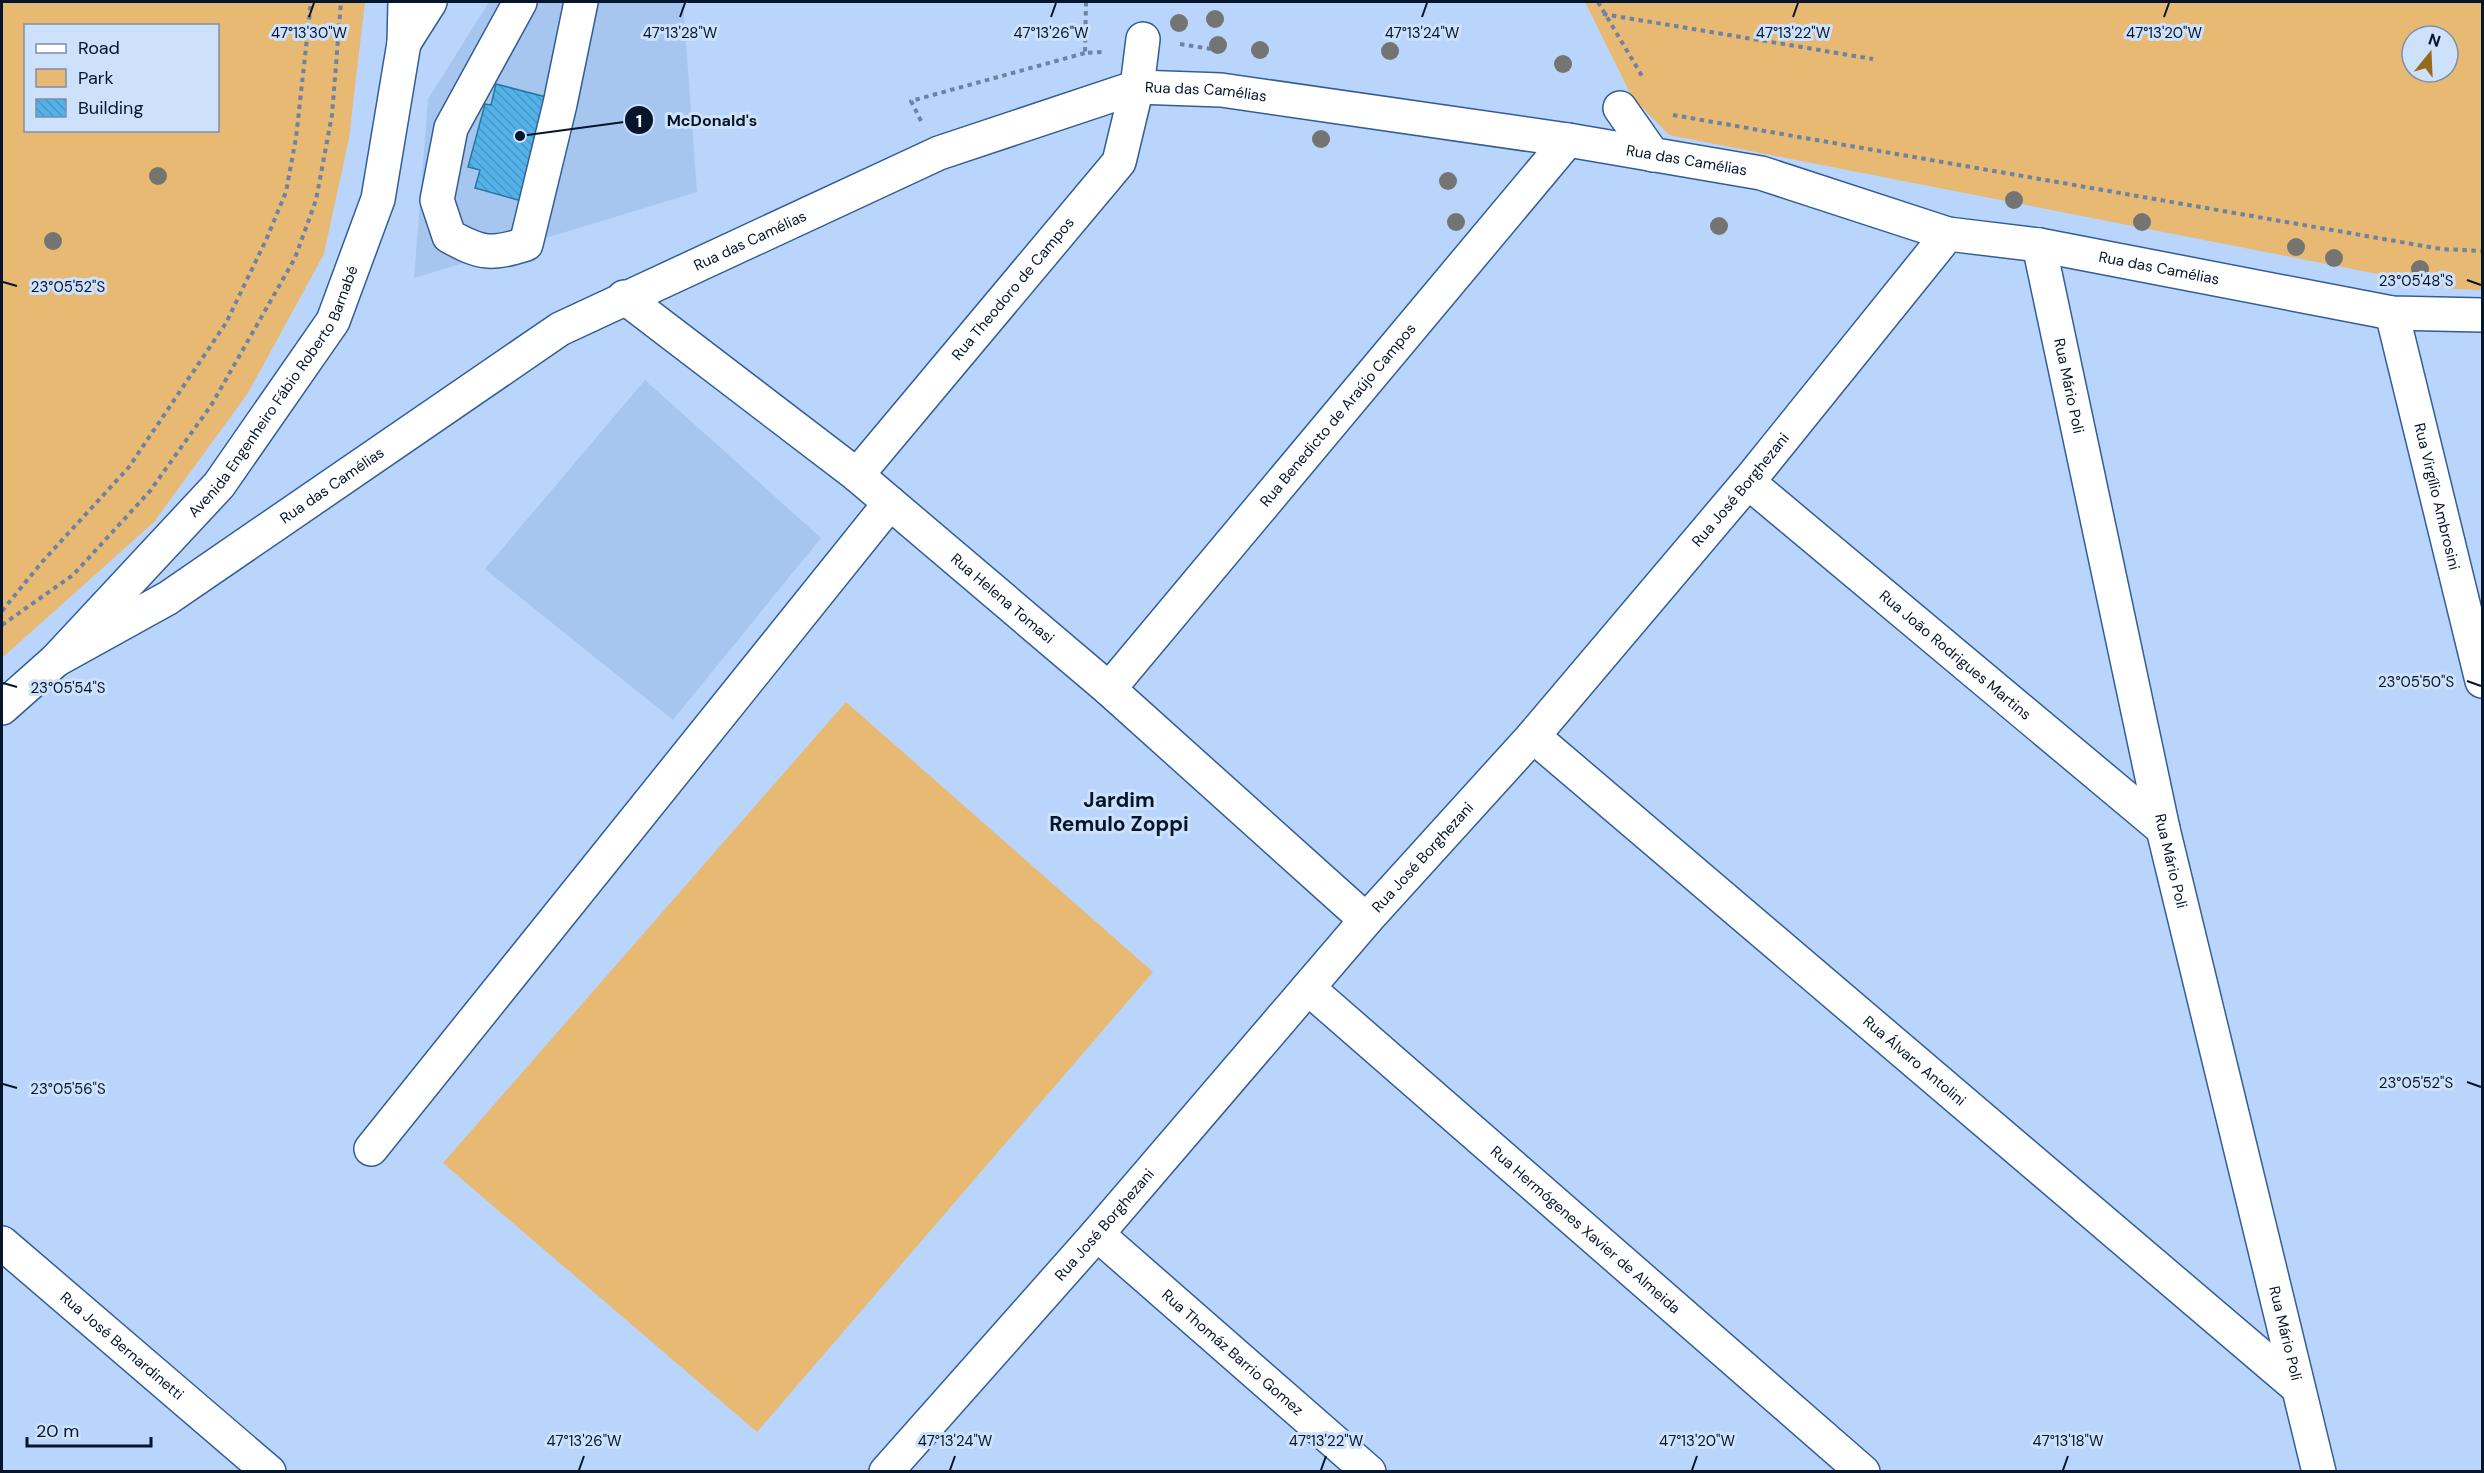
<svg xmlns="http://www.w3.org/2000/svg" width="2484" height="1473" viewBox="0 0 2484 1473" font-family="'DM Sans',sans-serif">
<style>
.built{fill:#a7c6ef}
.park{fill:#e7b973;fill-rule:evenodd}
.building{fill:url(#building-back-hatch);stroke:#2377a3;stroke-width:1.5}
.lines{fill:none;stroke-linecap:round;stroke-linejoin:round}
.minor-casing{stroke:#335d95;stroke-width:36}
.major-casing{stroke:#335d95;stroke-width:36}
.path{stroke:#6c83a3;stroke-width:4;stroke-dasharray:4.5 4.5;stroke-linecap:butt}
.minor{stroke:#fff;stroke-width:33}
.major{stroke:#fff;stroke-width:33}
.tree{fill:#747572}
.ticks{fill:none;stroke:#05152c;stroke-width:2}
.labels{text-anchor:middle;stroke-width:6;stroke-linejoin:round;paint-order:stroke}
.street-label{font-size:15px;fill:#05152c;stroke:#cee1fb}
.district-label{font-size:21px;font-weight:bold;fill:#05152c;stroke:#cee1fb}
.ticks-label{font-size:15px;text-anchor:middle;fill:#05152c;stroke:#cee1fb;stroke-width:6;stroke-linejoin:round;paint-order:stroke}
.leader{fill:none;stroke:#05152c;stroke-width:2}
.callout-dot{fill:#05152c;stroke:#cee1fb;stroke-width:2}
.mark-label{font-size:18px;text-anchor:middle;font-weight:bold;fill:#fff}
.callout-label{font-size:16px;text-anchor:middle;font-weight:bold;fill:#05152c;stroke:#cee1fb;stroke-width:6;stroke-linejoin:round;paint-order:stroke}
</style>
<defs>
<pattern id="building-back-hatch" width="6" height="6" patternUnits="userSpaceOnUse" patternTransform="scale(1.5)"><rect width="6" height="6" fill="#54b2e8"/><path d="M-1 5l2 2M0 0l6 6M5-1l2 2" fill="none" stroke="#4898c7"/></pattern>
</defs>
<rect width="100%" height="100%" fill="#b9d5fc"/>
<path class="built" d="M489,2h194l14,190 -283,86 14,-179z
M645,380l176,158 -148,182 -188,-151z"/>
<path class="park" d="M2,2h363l-16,136 -25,116 -76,139 -94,129 -152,136zM26,26h192v104h-192z
M1585,2h897v288l-28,-1 -785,-154 -37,-38zM2412,36h36v36h-36z
M846,702l307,270 -396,460 -314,-269z"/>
<path class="building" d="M496,84l77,20 -44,99 -54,-15 5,-18 -12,-3 17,-63 6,1z"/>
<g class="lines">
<g class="minor-casing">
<g id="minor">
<path d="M520,2l-69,126 -14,72 12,36c32,18 42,19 77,8l34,-140 21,-102"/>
<path d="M404,43l26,-41"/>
<path d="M1620,108l33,47"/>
<path id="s1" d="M2039,245l124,584 156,643"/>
<path id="s2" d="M624,297l233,178 252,214 257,231"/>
<path id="s3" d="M2392,313l90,368"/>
<path id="s4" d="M857,475l262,-313 18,-75 6,-48"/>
<path id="s5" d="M1748,482l415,347"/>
<path id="s6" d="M1109,689l459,-549"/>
<path id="s7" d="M1533,736l763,650"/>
<path id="s8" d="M1308,988l555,484"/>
<path d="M371,1149l519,-646"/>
<path id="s9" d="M1097,1234l272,238"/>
<path id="s10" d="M2,1243l267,229"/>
<path id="s11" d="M886,1472l211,-238 269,-314 167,-184 215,-254 200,-248"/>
</g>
</g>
<g class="major-casing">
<g id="major">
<path id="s12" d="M56,660l112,-62 392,-269 379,-176 198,-66 84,3 347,50 193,33 187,61 91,11 353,68 90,2"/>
<path id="s13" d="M2,708l54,-48 163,-175 114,-164 45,-122 26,-156 1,-41"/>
</g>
</g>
<path class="path" d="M1086,2l-1,51 17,-1
M1598,2l44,74
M1603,14l270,45
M1180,44l31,5
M1673,115l768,134 41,2
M921,121l-10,-20 174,-48
M2,611l40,-49 87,-95 97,-144 40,-83 20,-48 10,-54 15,-136
M2,625l71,-50 77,-84 62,-87 83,-146 21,-58 16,-85 9,-113"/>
<use href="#minor" class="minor"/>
<use href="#major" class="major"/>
</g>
<g class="tree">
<circle cx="1215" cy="19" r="9"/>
<circle cx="1179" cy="23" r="9"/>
<circle cx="1218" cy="45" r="9"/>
<circle cx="1260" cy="50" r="9"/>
<circle cx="1390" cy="51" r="9"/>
<circle cx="1563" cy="64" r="9"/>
<circle cx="1321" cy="139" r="9"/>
<circle cx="158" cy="176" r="9"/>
<circle cx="1448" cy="181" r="9"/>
<circle cx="2014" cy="200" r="9"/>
<circle cx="1456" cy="222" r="9"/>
<circle cx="2142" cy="222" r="9"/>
<circle cx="1719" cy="226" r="9"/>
<circle cx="53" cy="241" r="9"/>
<circle cx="2296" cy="247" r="9"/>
<circle cx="2334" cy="258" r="9"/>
<circle cx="2420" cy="269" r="9"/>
</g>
<path class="ticks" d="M309,17l5,-14M680,17l5,-14M1051,17l5,-14M1422,17l5,-14M1793,17l5,-14M2164,17l5,-14M2467,280l14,5M3,282l14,4M2467,681l14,5M3,683l14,4M2467,1082l14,5M3,1084l14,4M579,1470l5,-14M950,1470l5,-14M1321,1470l5,-14M1692,1470l5,-14M2063,1470l5,-14"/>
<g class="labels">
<g class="street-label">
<text dy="5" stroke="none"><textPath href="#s12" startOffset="1299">Rua das Camélias</textPath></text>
<text dy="5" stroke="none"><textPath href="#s12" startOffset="1785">Rua das Camélias</textPath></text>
<text dy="5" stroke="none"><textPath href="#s12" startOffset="813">Rua das Camélias</textPath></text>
<text dy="5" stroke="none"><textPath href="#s12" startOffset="2271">Rua das Camélias</textPath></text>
<text dy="5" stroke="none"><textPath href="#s4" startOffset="243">Rua Theodoro de Campos</textPath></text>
<text dy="5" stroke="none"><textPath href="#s1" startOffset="144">Rua Mário Poli</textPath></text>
<text dy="5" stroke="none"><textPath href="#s13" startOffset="420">Avenida Engenheiro Fábio Roberto Barnabé</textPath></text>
<text dy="5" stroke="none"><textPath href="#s6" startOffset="357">Rua Benedicto de Araújo Campos</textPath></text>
<text dy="5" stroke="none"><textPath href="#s12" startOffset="327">Rua das Camélias</textPath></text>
<text dy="5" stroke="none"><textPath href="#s11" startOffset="1302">Rua José Borghezani</textPath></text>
<text dy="5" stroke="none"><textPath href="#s3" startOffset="189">Rua Virgílio Ambrosini</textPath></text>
<text dy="5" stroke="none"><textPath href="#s2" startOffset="484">Rua Helena Tomasi</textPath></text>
<text dy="5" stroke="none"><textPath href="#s5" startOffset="270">Rua João Rodrigues Martins</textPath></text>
<text dy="5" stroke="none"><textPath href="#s11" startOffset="816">Rua José Borghezani</textPath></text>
<text dy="5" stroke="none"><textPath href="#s1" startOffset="630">Rua Mário Poli</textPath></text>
<text dy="5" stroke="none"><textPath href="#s7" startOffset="501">Rua Álvaro Antolini</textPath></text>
<text dy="5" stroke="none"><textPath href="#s11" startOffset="330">Rua José Borghezani</textPath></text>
<text dy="5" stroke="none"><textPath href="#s8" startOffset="368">Rua Hermógenes Xavier de Almeida</textPath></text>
<text dy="5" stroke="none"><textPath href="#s1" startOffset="1116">Rua Mário Poli</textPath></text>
<text dy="5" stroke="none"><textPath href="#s10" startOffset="158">Rua José Bernardinetti</textPath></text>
<text dy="5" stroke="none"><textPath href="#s9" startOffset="180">Rua Thomáz Barrio Gomez</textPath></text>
</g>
<g class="district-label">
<text x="1119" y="807">Jardim<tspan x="1119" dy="24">Remulo Zoppi</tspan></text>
</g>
</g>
<g class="ticks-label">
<text x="309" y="38">47°13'30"W</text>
<text x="680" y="38">47°13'28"W</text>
<text x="1051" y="38">47°13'26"W</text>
<text x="1422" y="38">47°13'24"W</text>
<text x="1793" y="38">47°13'22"W</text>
<text x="2164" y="38">47°13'20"W</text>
<text x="2416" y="286">23°05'48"S</text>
<text x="68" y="292">23°05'52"S</text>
<text x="2416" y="687">23°05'50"S</text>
<text x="68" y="693">23°05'54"S</text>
<text x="2416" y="1088">23°05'52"S</text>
<text x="68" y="1094">23°05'56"S</text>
<text x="584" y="1446">47°13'26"W</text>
<text x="955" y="1446">47°13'24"W</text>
<text x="1326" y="1446">47°13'22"W</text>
<text x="1697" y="1446">47°13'20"W</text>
<text x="2068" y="1446">47°13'18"W</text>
</g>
<path class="leader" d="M520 136L639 120"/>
<g class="callout-dot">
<circle cx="520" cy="136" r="6"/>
<circle cx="639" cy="120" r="15"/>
</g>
<g class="mark-label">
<text x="639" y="127">1</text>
</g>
<g class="callout-label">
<text x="712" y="126">McDonald's</text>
</g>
<rect width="2484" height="1473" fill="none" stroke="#05152c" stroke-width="6"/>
<rect x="24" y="24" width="195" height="108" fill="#cee1fb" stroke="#7e8fa8" stroke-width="1.5"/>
<rect x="36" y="44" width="30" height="9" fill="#ffffff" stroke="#7e8fa8" stroke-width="1.5"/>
<text x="78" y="54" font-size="18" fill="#05152c">Road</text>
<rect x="36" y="69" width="30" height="18" fill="#e7b973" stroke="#7e8fa8" stroke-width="1.5"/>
<text x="78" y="84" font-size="18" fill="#05152c">Park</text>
<rect x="36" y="99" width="30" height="18" fill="url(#building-back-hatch)" stroke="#7e8fa8" stroke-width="1.5"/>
<text x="78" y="114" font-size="18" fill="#05152c">Building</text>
<g transform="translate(2430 54) rotate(18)"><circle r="28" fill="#cee1fb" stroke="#7e8fa8" stroke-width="1.5"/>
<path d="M0-4.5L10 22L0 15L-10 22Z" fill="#976a19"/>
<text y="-9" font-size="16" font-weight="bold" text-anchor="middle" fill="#05152c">N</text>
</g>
<path d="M27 1437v9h124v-9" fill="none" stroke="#05152c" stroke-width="3"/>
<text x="36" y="1437" font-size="18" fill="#05152c" stroke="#cee1fb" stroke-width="4.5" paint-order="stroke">20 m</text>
</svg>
